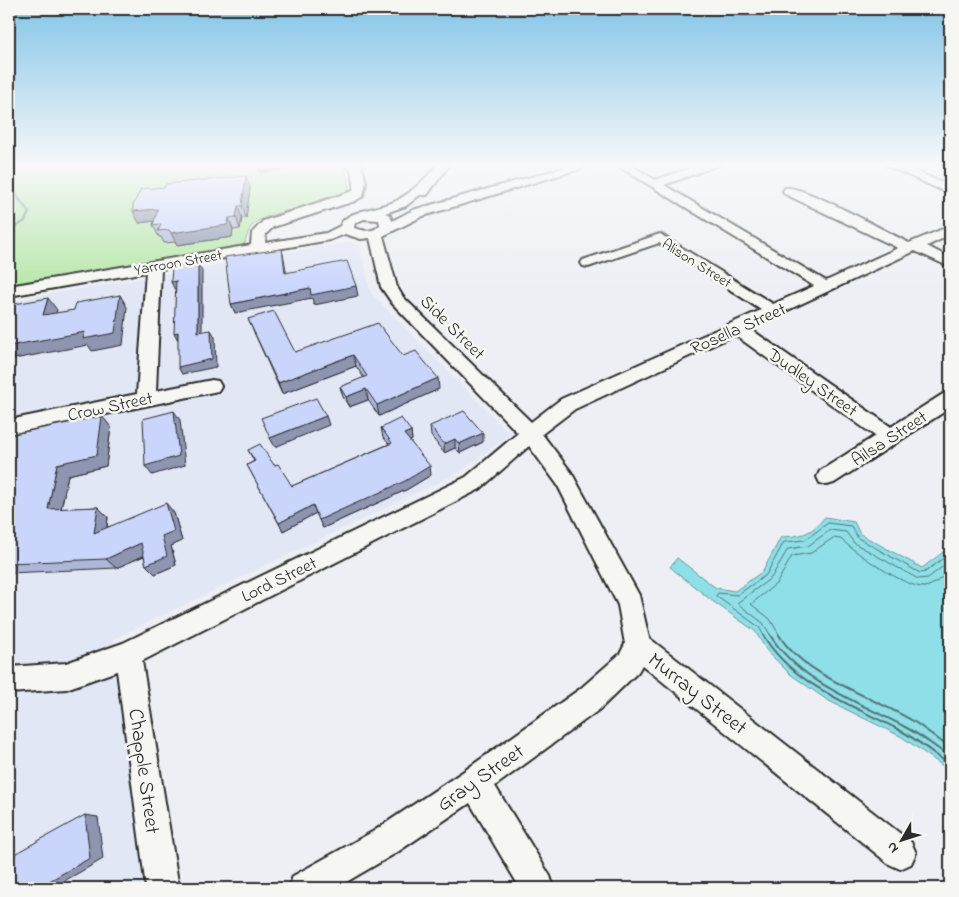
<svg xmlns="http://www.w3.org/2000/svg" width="959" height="897" viewBox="0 0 959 897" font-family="'Indie Flower',sans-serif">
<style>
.built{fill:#e2e7f6}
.green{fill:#b6e7a7;stroke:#708969}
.water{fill:#8edfe7;stroke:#66979c}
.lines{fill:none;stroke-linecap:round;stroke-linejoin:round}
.shore-far1{stroke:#537376;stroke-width:1}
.shore{stroke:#537376;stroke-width:2}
.stream{stroke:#66979c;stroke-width:2.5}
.minor-casing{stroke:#2b2b2b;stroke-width:4}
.minor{fill:#f6f6f2;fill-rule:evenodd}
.wall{fill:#aeb7d9;stroke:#2b2b2b}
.shaded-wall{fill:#8d95b0;stroke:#2b2b2b}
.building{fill:#cad5fc;stroke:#2b2b2b}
.labels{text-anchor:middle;stroke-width:5;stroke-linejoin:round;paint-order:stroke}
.far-street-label{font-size:15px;fill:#2b2b2b;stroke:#f6f6f2}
.street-label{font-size:18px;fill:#2b2b2b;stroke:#f6f6f2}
.near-street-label{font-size:21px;fill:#2b2b2b;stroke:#f6f6f2}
</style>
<rect width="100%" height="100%" fill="#edeff4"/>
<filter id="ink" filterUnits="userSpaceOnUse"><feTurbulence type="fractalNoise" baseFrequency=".02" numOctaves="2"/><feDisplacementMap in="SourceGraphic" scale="10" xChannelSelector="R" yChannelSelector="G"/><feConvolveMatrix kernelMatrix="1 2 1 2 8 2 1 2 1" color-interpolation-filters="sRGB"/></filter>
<g filter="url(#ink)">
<path class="built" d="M350,242l10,3 11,48 139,141 -50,38 -347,167 38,249h-142v-587z"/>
<path class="green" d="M16,164h328l5,24c-18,24 -79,17 -98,39 -3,4 -5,13 -7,18l-235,40v-112z"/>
<path class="water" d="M825,517l29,5 6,12 62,34 28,-21v224l-48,-34 -75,-37 -37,-26 -23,-23 -12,-20 -44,-31 -41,-33 7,-9 39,30 19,3 28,-20 18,-34c22,-1 30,-3 44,-20z"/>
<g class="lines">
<path class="shore-far1" d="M764,636l-5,-9 -43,-31 2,-3 19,2 29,-20 18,-33 21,-2 23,-17 23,3 7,12 62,35 5,-1 25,-19
M771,636l-8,-13 -26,-20 34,-25 17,-29 20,-3 22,-16 16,2 8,11 64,36 10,-1 22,-17
M780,636l-10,-17 -19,-15 26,-21 15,-27 19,-3 22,-15 8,1c13,13 65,49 83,48 10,-1 19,-11 26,-17"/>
<path class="shore" d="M763,635c30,51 91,70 140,97 16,9 31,22 47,33
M770,635c29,47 89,67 135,92 16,8 30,20 45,30
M779,635c24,41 95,62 134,86 12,8 25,18 37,27"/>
<path class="stream" d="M9,231l16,-10 4,-9c-16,-20 -20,-23 -11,-48"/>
<g class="minor-casing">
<path id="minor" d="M349,164h12l5,18 -3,14 -8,5 -82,26 -7,7 -1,9 61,-10 14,-7c6,-17 43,-17 58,-26 15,-9 30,-23 40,-36h12l-23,31h-7l-14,11 -21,7 5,2 2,6 21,-11 164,-46h19l-173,52 -40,20 14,51 6,10 128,125 30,-23 200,-89 -102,-67 -71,24 -5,-1 -2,-3 2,-3 77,-26 113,70 41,-18 -199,-122h14l26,16 48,-16h18l-57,21 162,96 72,-33 -113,-54 -2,-3 2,-3c16,-4 104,45 124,55l41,-17v9l-23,11 23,12v9l-35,-16 -166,77 142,99 52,-33 7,-2v16l-116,75 -7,2 -7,-2 -3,-6 3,-6 55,-35 -140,-101 -160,74 -33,25 29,38 68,123 10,43 262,204 5,11 -5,11 -11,5 -11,-5 -247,-199 -4,7 -38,37 -105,77 55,90 4,12h-34l-50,-85 -74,50 -60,35h-47l4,-12 81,-45 90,-60 116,-82 40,-35 5,-10 -7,-39 -61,-121 -28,-38 -49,43 -338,172 37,227h-33l-29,-217 -51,18 -57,4v-26l57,-4 57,-20 343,-166 52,-44 -126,-130 -11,-16 -11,-49 -9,1 -16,-5 -15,6 -169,29 -5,122 56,-11 6,1 3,5 -3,5 -209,43v-14l128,-26 9,-122 -137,24v-10l242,-41 1,-12 11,-12 90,-30 1,-9zM364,219l15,1 1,5c-7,8 -17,6 -26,3l1,-5z
M883,164h16l51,22v8z"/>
</g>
<use href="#minor" class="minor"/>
</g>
<path class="wall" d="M250,188l-4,30h-4l-2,11 -7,1 -1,7 -55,8 -2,-3 -11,1 -3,-6h-2l-6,-12 1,-4 -15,2z
M248,319l47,33 108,4 36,33 -60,27 -11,-16 -19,7 -6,-10 -3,-10 24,-9 -8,-12 -74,28z
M430,426l53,16 -23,11 -5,-5 -11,5 -13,-17z
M111,427l-5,39 -38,9 -7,34 37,-2 10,10 -1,10 67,-14 8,28 -11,5 5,19 -21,9 -9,-9 -2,-9 -28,12 -107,5v-138z
M381,428l30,3 1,9 -2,1 21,34 -25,15 -83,38 -7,-15 -33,18 -36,-66 7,-4 -6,-11 26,15 18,21 97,-42 -6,-7z"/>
<path class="shaded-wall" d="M258,164h40v4l-38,4z
M246,176l4,12 -4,30 -4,-12z
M238,206l4,12 -2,11 -4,-12z
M158,209l5,11 -24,3 -6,-12z
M229,218l4,12 -1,7 -55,8 -6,-12z
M282,249l2,9 4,24 -3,-9z
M198,264l4,7v69l-4,-8z
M176,281l4,8 -5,1 -4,-8z
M356,286l2,10 -44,9 -2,-7 -77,15 -4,-9 79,-16z
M120,295l7,12 -4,38 -31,6 -4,-6 -79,15v-14z
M48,298l9,12 -5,17 -9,-12z
M211,330l4,7 1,30 -34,7 -4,-7z
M178,332v8l-4,-7z
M353,355l3,11 -74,28 -4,-11z
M438,378l1,11 -60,27 -2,-11z
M366,389l2,11 -19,7 -3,-10z
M174,411l6,9 5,45 -33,10 -7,-9z
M102,416l9,11 -5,39 -38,9 -9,44 -11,-10 9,-45z
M326,416l3,9 -54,22 -5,-9z
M411,431l1,9 -6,3 -2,-9z
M483,433v9l-23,11 -1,-9z
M455,439v9l-11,5v-9z
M430,466l1,9 -25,15 -83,38 -4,-8z
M166,503l8,10 8,28 -11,5 5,19 -21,9 -9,-9z
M313,505l3,8 -33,18 -4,-8z
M98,507l10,10 -3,25 -11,-9z
M141,543l9,10 -34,15 -10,-9z
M85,815l13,2 5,42 -51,29h-15z"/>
<path class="building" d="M246,176l-4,30h-4l-2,11 -7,1 -2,7 -56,8 -2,-3 -11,1 3,-7 -8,1 5,-16 -25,2v-6l8,-16 24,-2 1,-3z
M282,249l3,24 62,-12 9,25 -45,9 -1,-7 -79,16 -6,-47z
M198,264v68l13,-2 1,29 -34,8v-35l-4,1 2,-52 -5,1 1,-15z
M120,295l-5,38 -32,6 2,-7 -76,14v-41l39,-7 -5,17 31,-5 2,-7z
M274,311l21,41 83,-29 25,33 13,-5 22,27 -61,27 -11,-16 -20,8 -6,-10 27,-11 -14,-21 -75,28 -30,-64z
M316,398l10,18 -56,22 -9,-20z
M174,411l5,45 -34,10 -2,-47z
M464,411l19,22 -24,11 -4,-5 -11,5 -14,-18z
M102,416l-5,39 -40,9 -9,45 50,-2 -4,26 72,-30 8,28 -12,5 5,20 -21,9 -5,-22 -35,16 -97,4v-128z
M401,418l10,13 -7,3 26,32 -25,15 -86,39 -6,-15 -34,18 -32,-58 8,-4 -7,-11 12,-6 14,21 4,-1 14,22 100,-43 -11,-15z
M85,815l5,43 -53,30h-28v-31z"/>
</g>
<linearGradient id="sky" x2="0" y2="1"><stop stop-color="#84c5e8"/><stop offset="0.57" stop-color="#f7f8fa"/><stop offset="1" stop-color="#f7f8fa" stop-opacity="0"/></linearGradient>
<rect width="959" height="290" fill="url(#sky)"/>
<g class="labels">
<g class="far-street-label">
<text transform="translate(178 262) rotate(-10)" y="5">Yarroon Street</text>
<text transform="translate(697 263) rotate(32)" y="5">Alison Street</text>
</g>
<g class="street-label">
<text transform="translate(453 327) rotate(45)" y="6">Side Street</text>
<text transform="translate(738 328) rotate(-24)" y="6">Rosella Street</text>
<text transform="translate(813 382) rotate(35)" y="6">Dudley Street</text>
<text transform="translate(110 406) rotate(-12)" y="6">Crow Street</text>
<text transform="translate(889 438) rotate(-33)" y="6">Ailsa Street</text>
<text transform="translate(279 579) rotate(-26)" y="6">Lord Street</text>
</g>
<g class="near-street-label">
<text transform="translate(698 693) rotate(38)" y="7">Murray Street</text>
<text transform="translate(145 771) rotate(82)" y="7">Chapple Street</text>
<text transform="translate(480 777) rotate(-35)" y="7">Gray Street</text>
</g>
</g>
<rect width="959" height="897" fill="none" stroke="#f6f6f2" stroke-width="30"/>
<rect x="15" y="15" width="929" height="867" fill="none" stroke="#2b2b2b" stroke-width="2" filter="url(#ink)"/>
<g transform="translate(902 840) rotate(231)" stroke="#f6f6f2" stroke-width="4" paint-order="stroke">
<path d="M0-4L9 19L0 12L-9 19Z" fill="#2b2b2b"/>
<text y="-8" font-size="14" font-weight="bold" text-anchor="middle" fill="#2b2b2b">N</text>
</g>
</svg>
